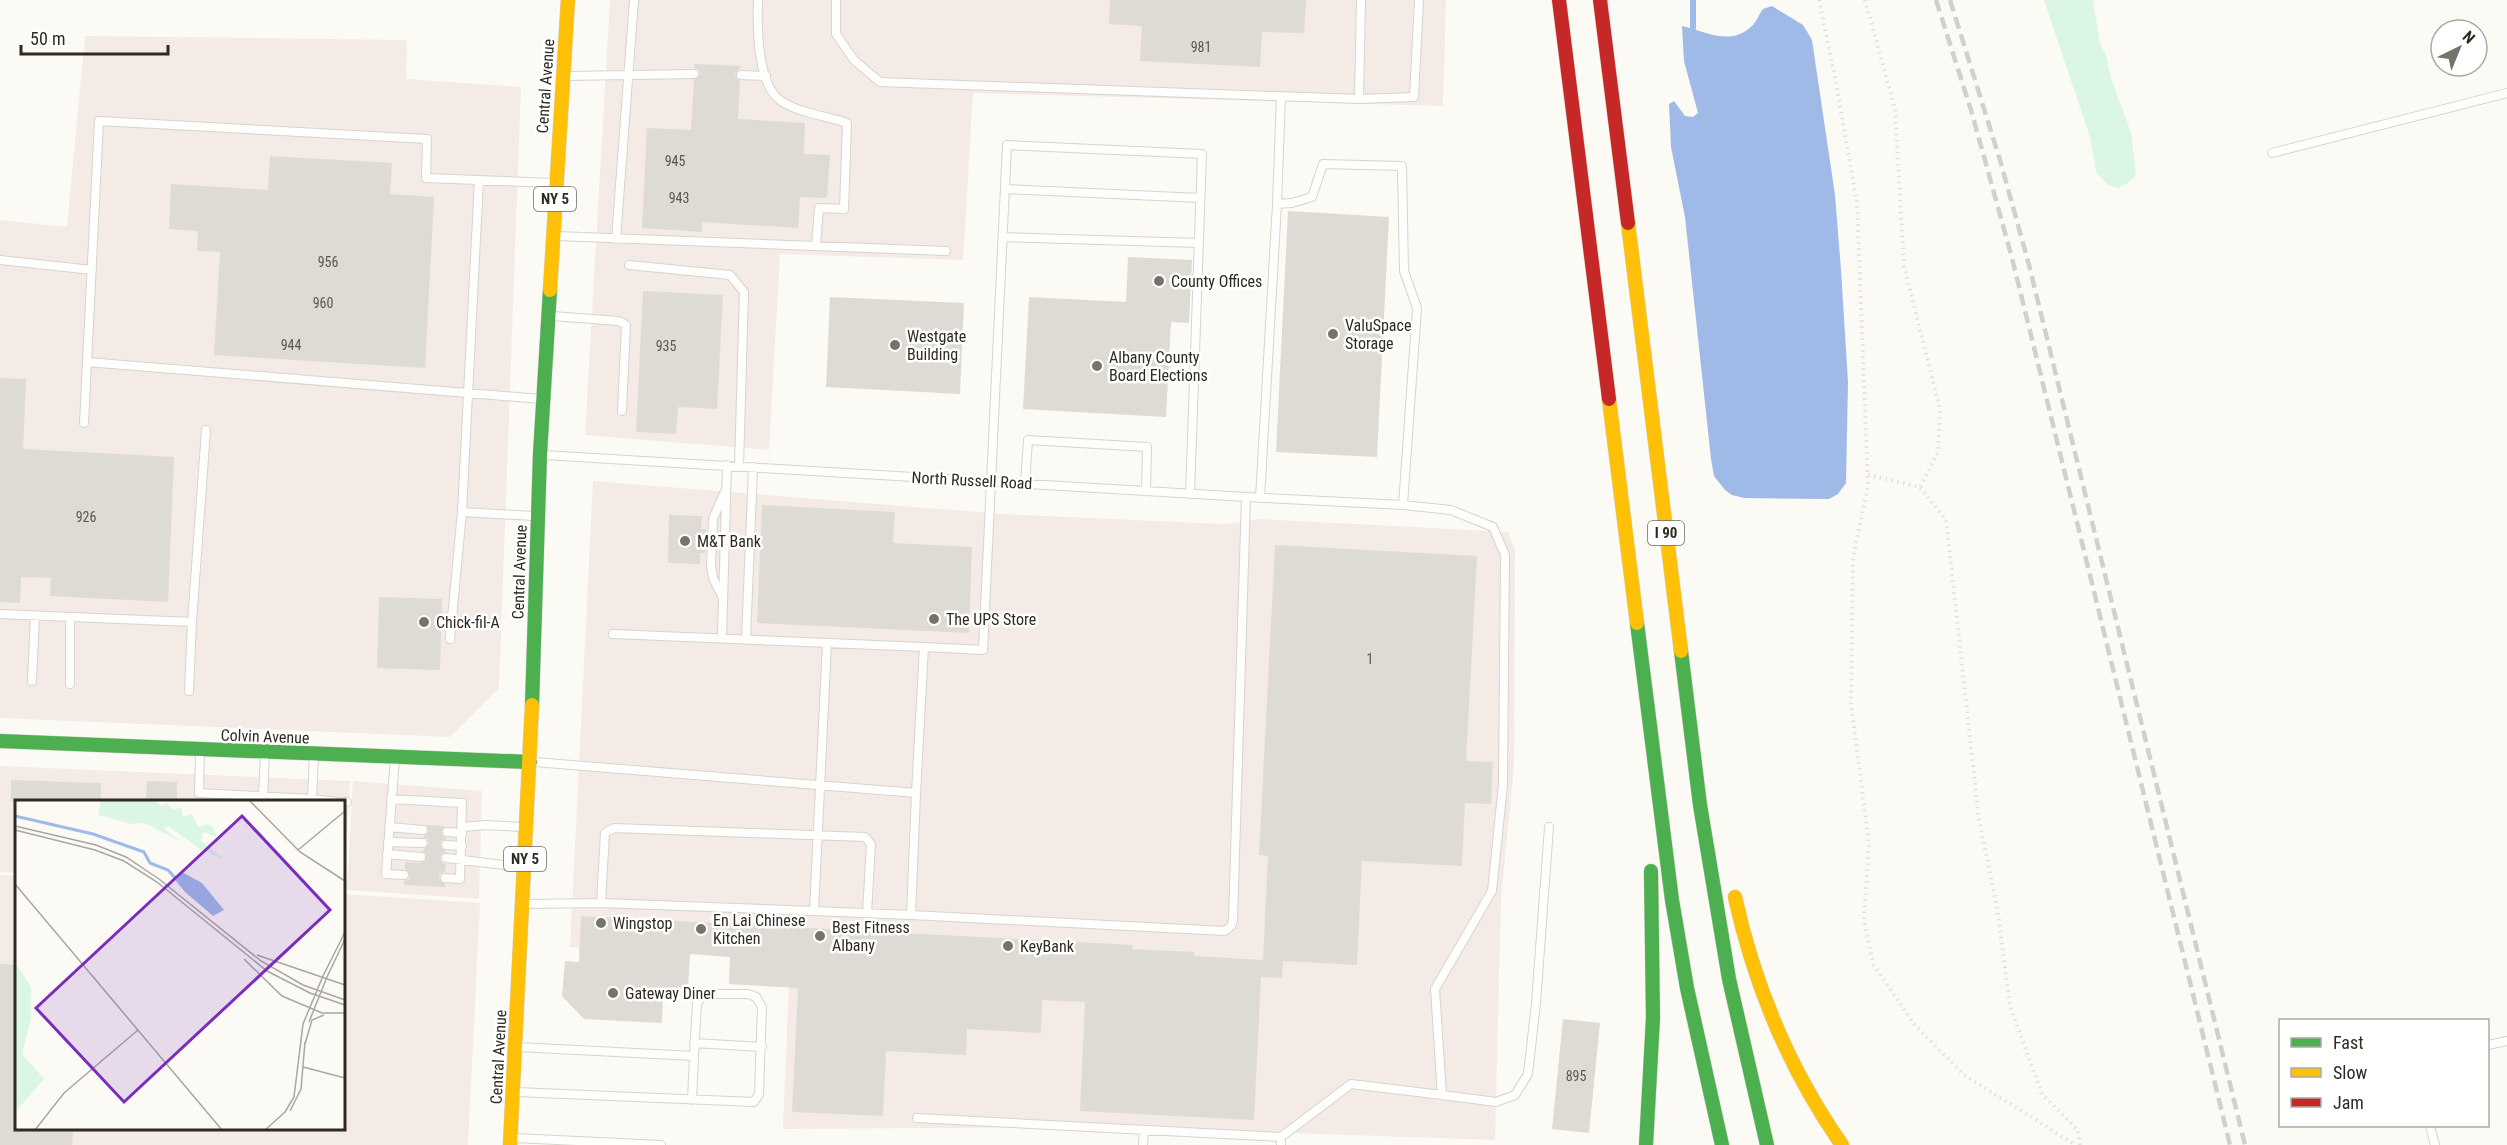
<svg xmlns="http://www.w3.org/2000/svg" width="2507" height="1145" viewBox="0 0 2507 1145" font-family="'Roboto Condensed',sans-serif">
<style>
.commercial{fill:#f4ebe7}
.green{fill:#dbf6e3}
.water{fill:#9fbae6}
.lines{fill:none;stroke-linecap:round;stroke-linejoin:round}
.stream{stroke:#9fbae6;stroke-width:6}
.building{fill:#dddbd4}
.lane-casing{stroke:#d6d4cc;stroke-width:10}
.fast-casing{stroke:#d6d4cc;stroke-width:15}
.slow-casing{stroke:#d6d4cc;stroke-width:15}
.jam-casing{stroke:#d6d4cc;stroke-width:15}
.path{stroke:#e1e0df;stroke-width:4;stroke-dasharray:1.5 4.5;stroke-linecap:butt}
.lane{stroke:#fefefd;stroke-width:8}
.fast{stroke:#4caf50;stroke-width:14}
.slow{stroke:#ffc107;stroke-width:14}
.jam{stroke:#c62828;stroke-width:14}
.rail{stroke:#d0d0ce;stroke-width:4.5;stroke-dasharray:12 6;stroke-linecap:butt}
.poi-dot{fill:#76736b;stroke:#fff;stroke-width:2}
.labels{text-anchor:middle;stroke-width:5;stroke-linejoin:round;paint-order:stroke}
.number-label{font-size:14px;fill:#5a574e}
.shield{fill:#fff;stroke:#6d6b64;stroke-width:1.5}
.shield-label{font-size:15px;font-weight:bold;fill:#2e2b21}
.street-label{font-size:16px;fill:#2e2b21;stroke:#fff}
.poi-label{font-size:16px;fill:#2e2b21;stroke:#fff;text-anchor:start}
.inset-river{fill:none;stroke:#9fbae6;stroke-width:3}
.inset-road{fill:none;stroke:#a9a7a0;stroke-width:1.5}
.view{fill:#7b2cbf;fill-opacity:0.15;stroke:#7b2cbf;stroke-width:3}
.inset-edge{fill:none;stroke:#2e2b21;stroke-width:3}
</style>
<rect width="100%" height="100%" fill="#fbfaf4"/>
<path class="commercial" d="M610,0h836l-3,106 -470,-13 -10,167 -183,-6 -11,196 -184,-15z
M85,36l322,4 -1,39 115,8 -22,601 -49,49 -450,-19v-498l67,7z
M593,481l409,33 223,10 34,-5 249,13 7,19 -1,216 -13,131 -6,242 -382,-13 -330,2 7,-171 -220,-11z
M0,766l350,15 -6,109v-88h-328v71l-16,-1z
M353,781l129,10 -3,108 -132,-9z
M0,875l16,1v252h328v-234l136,9 -12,242h-468z"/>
<path class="green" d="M2044,0h49l7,44 6,11 5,23 20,55 5,41 -3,5 -14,9 -11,-3 -12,-13 -6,-35z"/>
<path class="water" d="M1772,6l31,19 9,15 23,155 6,75 7,112 -2,101 -8,11 -9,5 -85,-1 -12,-3 -7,-5 -11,-14 -3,-17 -26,-242 -14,-70 -2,-43 5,-3 11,15 8,1 5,-4 -14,-52 -2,-35c26,6 49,21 71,-1 4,-4 6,-11 10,-16z"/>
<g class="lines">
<path class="stream" d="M1693,0v28"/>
</g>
<path class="building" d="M1110,0h196l-2,33 -42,-1 -2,35 -120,-6 2,-35 -33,-2z
M695,64l46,2 -6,8 1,4 4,3 -2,38 67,4 -1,31 26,1 -3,43 -27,-1 -2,31 -96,-6v10l-60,-4 5,-100 44,2 3,-50 6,-6 -1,-4 -5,-2z
M270,156l122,7 -2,31 44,3 -9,171 -211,-13 6,-103 -23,-1 1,-20 -29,-2 2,-45 97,6z
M1288,211l101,6 -12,240 -101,-5z
M1128,257l64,3 -3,63 -18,-1 -5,95 -143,-8 6,-112 97,5z
M643,291l80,4 -6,114 -39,-2 -2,27 -40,-2z
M830,297l134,6 -4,91 -134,-7z
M0,378l26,1 -3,70 151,8 -6,145 -118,-6 1,-18 -30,-1 -1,26 -20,-1z
M762,505l133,7 -2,31 79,4 -3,86 -212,-10z
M669,515l33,1 -1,13h5l-1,24h-5v11l-32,-1z
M1275,545l202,11 -11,205 27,1 -2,42 -26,-1 -3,63 -100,-5 -5,104 -74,-4 -1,17 -21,-1 -7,143 -174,-9 5,-109 -43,-2 -1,33 -74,-4 -1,26 -80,-4 -3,65 -91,-4 6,-124 -69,-4 1,-27 -40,-3 -2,35 -25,-1 -1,35 -78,-4 -22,-23 3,-35 14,1 2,-46 552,29 -1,4 62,3v4l69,4 5,-104 -9,-1z
M379,597l63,2 -2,71 -63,-2z
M11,780l90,3v18h-90z
M147,781l30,1v19h-31z
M426,825l19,1 -4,6 6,7 -6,2 -1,4 6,7 -5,2 -1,4 2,5 4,1 -1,8 -5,2 -1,4 6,6v3l-41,-2v-4l5,-2 1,-4 -5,-6v-7l16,1 5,-3v-6l-4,-3 7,-7 -1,-5 -5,-2 6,-6z
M0,964l16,1v163h57l-1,17h-72z
M1563,1019l37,4 -11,110 -37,-4z"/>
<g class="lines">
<g class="lane-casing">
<path id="lane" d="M758,0c-1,26 -1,85 23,101 18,12 46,15 66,22l-3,86 -25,-1 -3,37
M836,0v34l18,26 26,22 479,17 2,-99
M741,75l25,1
M566,76l128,-2
M1359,99l55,-2 5,-97
M2272,153l235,-60
M1005,189l195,9
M1277,204l15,-1 20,-6 11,-33 79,2 2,105 13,37 -14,197
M557,236l389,15
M1003,237l196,6
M616,239l18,-239
M0,260l92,10
M629,265l101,10 14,17 -5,174
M552,316l67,5 7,4 -4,86
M87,362l454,37
M84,423l15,-302 328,18 -1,39 127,5
M544,455l702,42 157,8 48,5 42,17 12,28 -2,230 -11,106 -57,98 7,106 -91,-11 -70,53v8
M1025,483l3,-43 119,7 -1,44
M1260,498l17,-294 4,-107
M462,512l71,4
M722,596l-9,-18 -2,-13 2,-46 12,-28
M0,614l192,8
M613,634l311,13
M722,638l5,-173
M450,639l12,-127 17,-332
M746,640l7,-173
M827,643l-13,268 97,4
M32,681l3,-65
M70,684v-67
M189,691l3,-69 14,-192
M200,752l-1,41 113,6 2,-45
M395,758l-9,116 18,1
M535,762l381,31 -5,122 314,16 6,-5 2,-6 13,-423
M916,793l8,-146 59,3 24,-505 195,9 -12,340
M263,796l2,-41
M391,799l71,4 -2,76 -15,-1
M312,802v-3l25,3
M344,802h3
M389,827l34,3
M462,827l24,-2 36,2
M447,832l15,1
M388,842l35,1
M446,845l16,1
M387,854l34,3
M446,858l74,9
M526,904l75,-1
M814,911l-213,-8 4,-70 9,-5 251,9 6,7 -4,69
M694,1043l68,4
M2488,1045l19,-4
M516,1092l238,10 5,-8 3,-87 -6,-10 -8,-3h-38l-9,3 -4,7 -3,52 -176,-9
M1442,1095l54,7 19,-7 13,-21 8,-71 13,-176
M692,1100l2,-44
M917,1118l364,19
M2430,1126l5,19
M515,1138l146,7
M1143,1145l1,-15"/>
</g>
<g class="fast-casing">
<path id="fast" d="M1637,623l35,277 15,88 35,157
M1681,651l19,154 29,174 38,166
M532,705l8,-251 10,-164
M0,741l530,21
M1646,1145l7,-127 -2,-147"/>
</g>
<g class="slow-casing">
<path id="slow" d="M1628,223l53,428
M550,290l18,-290
M1609,399l28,224
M1735,897c20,91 54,172 107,248
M510,1145l22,-440"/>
</g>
<g class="jam-casing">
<path id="jam" d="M1559,0l50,399
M1600,0l28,223"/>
</g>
<path class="path" d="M1819,0l17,83 21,120 11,283 -15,71 -2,146 18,141 -5,75 9,45 41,60 50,51 112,70
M1865,0l30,109 9,157 36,143 -2,43 -18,35
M1868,475l52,12 26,33 33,300 18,87 13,99 32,88 36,36 2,15"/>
<use href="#lane" class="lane"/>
<use href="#fast" class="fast"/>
<use href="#slow" class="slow"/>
<use href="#jam" class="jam"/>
<path class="rail" d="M1936,0l35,110 41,148 218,887
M1950,0l50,160 29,105 216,880"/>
</g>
<g class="poi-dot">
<circle cx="1159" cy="281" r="6"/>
<circle cx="1333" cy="334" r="6"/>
<circle cx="895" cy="345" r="6"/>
<circle cx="1097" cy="366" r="6"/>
<circle cx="685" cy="541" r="6"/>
<circle cx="934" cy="619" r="6"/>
<circle cx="424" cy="622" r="6"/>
<circle cx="601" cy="923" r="6"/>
<circle cx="701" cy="929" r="6"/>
<circle cx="820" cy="936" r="6"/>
<circle cx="1008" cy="946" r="6"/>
<circle cx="613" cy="993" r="6"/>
</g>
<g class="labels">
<g class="number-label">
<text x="1201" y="52">981</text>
<text x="675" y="166">945</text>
<text x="679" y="203">943</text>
<text x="328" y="267">956</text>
<text x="323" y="308">960</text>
<text x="291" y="350">944</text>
<text x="666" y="351">935</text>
<text x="86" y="522">926</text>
<text x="1370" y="664">1</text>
<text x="1576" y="1081">895</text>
</g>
<g class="shield">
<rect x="534" y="187" width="42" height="24" rx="4.5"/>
<rect x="1648" y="521" width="36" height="24" rx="4.5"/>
<rect x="504" y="847" width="42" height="24" rx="4.5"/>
</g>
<g class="shield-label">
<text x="555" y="204">NY 5</text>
<text x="1666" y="538">I 90</text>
<text x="525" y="864">NY 5</text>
</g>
<g class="street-label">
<text transform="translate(545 86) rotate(-86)" y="6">Central Avenue</text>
<text transform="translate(972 480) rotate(3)" y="6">North Russell Road</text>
<text transform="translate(519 572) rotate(-88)" y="6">Central Avenue</text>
<text transform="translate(265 736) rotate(2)" y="6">Colvin Avenue</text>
<text transform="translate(498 1057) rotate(-87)" y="6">Central Avenue</text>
</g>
<g class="poi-label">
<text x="1171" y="287">County Offices</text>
<text x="1345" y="331">ValuSpace<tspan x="1345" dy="18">Storage</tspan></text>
<text x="907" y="342">Westgate<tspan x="907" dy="18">Building</tspan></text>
<text x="1109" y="363">Albany County<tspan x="1109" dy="18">Board Elections</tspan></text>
<text x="697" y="547">M&amp;T Bank</text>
<text x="946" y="625">The UPS Store</text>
<text x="436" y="628">Chick-fil-A</text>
<text x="713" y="926">En Lai Chinese<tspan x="713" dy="18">Kitchen</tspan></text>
<text x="613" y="929">Wingstop</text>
<text x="832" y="933">Best Fitness<tspan x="832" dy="18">Albany</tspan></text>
<text x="1020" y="952">KeyBank</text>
<text x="625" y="999">Gateway Diner</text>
</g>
</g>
<g transform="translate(15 800)">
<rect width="330" height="330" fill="#fbfaf4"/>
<path d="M86,0h53l7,6 5,-3 8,7 8,-3v10l10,-3 6,13 10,-3 5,4 4,9 -14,-5 -2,9 24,19 -23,-10 -34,-24 -4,3 19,14 -38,-20 -13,1 -34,-9zM0,163l16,24v32l-9,35 22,25 -26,30 -3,-2z" fill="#dbf6e3"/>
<path d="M167,72l20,11 22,27 -11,6 -28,-24 -9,-11z" fill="#9fbae6"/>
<path class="inset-river" d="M0,16l78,18 51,18 6,11 18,7 9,10"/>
<path class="inset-road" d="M234,0l51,52 45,29M0,26l81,19 30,12 33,22 102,82 42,24 42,15M0,30l80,20 29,11 33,21 110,89 43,22 35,12M283,50l47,-39M0,84l207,246M242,155l88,30M229,159l38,37 40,17h23M308,176l22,-44M312,177l18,-38M294,222l18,-45M290,244l7,-24 12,-5M288,267l42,11M275,311l11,-22 4,-47M20,330l29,-37 74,-63M250,330l20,-18 9,-15 9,-73 20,-48"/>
<path class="view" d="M227,16l88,94 -206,192 -88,-94z"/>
<rect width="330" height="330" class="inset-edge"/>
</g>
<rect x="2279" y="1019" width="210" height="108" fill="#ffffff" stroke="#abaaa6" stroke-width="1.5"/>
<rect x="2291" y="1038" width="30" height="9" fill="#4caf50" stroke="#abaaa6" stroke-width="1.5"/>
<text x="2333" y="1049" font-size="18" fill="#2e2b21">Fast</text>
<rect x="2291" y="1068" width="30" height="9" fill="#ffc107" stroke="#abaaa6" stroke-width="1.5"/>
<text x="2333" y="1079" font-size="18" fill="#2e2b21">Slow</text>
<rect x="2291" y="1098" width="30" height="9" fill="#c62828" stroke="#abaaa6" stroke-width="1.5"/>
<text x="2333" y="1109" font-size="18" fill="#2e2b21">Jam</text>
<g transform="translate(2459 48) rotate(43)"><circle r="28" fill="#ffffff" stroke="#abaaa6" stroke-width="1.5"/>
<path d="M0-4.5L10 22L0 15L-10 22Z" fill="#76736b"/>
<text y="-9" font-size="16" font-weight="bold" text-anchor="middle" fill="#2e2b21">N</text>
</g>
<path d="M21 45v9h147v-9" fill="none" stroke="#2e2b21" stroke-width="3"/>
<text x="30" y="45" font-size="18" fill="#2e2b21" stroke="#ffffff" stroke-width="4.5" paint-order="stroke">50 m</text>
</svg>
